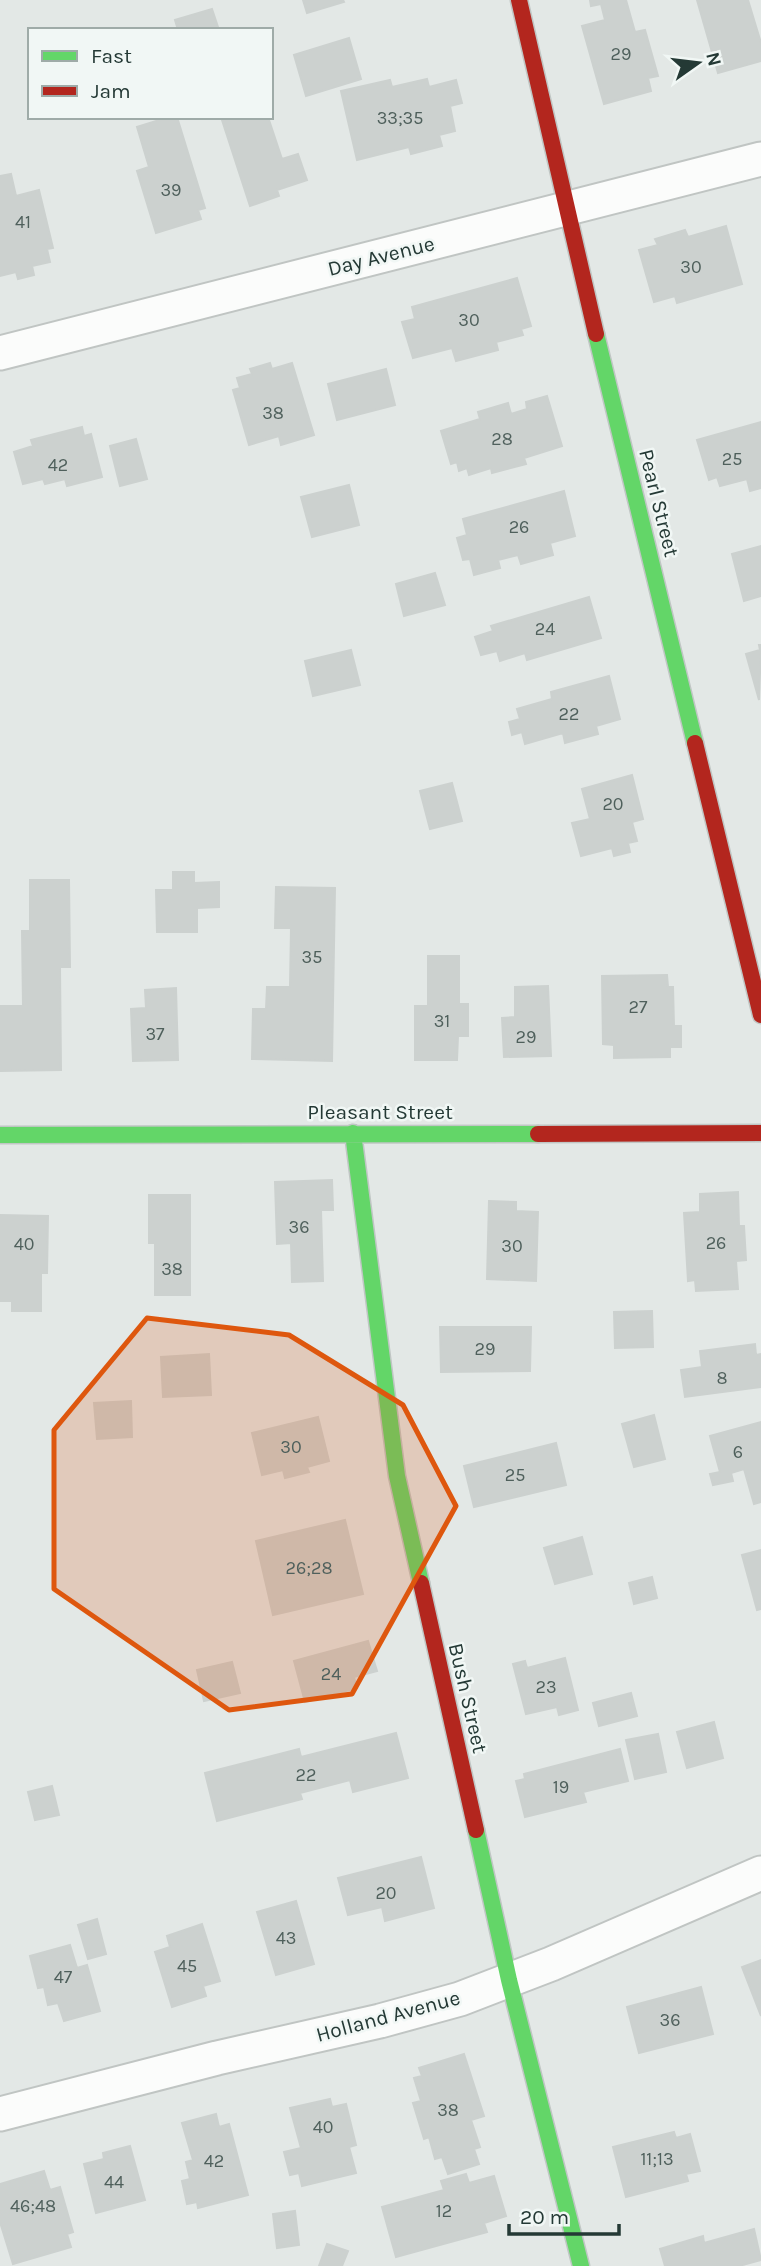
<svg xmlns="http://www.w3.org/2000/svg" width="761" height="2266" viewBox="0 0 761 2266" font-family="Karla,sans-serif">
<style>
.building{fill:#ccd1cf;stroke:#ccd1cf;stroke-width:2}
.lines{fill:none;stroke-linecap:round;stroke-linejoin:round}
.street-casing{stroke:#c0c5c3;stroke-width:37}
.fast-casing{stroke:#c0c6c4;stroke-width:19}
.jam-casing{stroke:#c0c6c4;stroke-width:19}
.street{stroke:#fbfcfb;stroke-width:33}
.fast{stroke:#63d668;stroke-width:16}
.jam{stroke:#b3261e;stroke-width:16}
.marked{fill:#de570e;fill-opacity:0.2;stroke:#de570e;stroke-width:5;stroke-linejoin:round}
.labels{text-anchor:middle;stroke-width:5;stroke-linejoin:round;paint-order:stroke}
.number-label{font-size:18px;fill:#4f605c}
.street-label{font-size:21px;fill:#243935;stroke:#f1f7f5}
</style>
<rect width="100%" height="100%" fill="#e3e8e6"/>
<path class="building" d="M303,0h40l1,2 -37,11z
M590,0h36l9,32 10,-2 13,46 -10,2 3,13 -47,13 -22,-78 23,-6 -4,-16 -10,2z
M697,0h51l13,43v18l-43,12z
M212,9l7,21h-41l-3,-10z
M349,38l12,41 -55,17 -12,-41z
M427,79l2,8 27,-7 6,23 -12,3 5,25 -16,4 3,11 -31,8 -2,-7 -52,13 -16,-69 49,-11 2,7z
M169,117h8l28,91 -7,2 3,9 -45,14 -19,-62 12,-4 -12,-40z
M221,117h47l14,42 16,-5 9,26 -30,10 2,6 -29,10z
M11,174l5,22 23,-6 14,58 -6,1 3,13 -18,4 2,9 -16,4 -2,-7 -16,4v-100z
M726,226l16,58 -65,19 -2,-7 -21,6 -15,-52 19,-5 -3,-6 30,-9 3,7z
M517,278l14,48 -10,3 2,6 -27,7 2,8 -42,11 -4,-13 -39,10 -11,-36 13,-3 -3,-12z
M270,363l2,6 20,-6 22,72 -33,10 -2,-9 -30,9 -16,-55 7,-2 -3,-10 15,-4 -2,-5z
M386,369l9,36 -58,15 -9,-36z
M547,396l15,50 -38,12 2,6 -34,9 -1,-5 -22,7 -2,-7 -8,3 -2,-9 -6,2 -10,-33 39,-12 -2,-7 30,-9 3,11 16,-5 -1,-7z
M761,422v66l-11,3 -3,-12 -27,7 -3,-9 -8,3 -12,-40z
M82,427l2,9 7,-2 11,43 -35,9 -2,-7 -20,5 -2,-5 -20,5 -9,-32 19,-6 -2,-6z
M136,439l11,40 -27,7 -10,-40z
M349,485l10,40 -47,12 -11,-40z
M564,491l11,45 -25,7 3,12 -32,9 -3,-9 -20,5 2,8 -26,7 -4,-16 -7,1 -6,-22 10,-3 -4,-16z
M761,546v50l-17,5 -12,-47z
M435,573l10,32 -41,11 -8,-32z
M589,597l12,41 -74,22 -2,-7 -25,8 -3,-10 -16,4 -6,-18 18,-6 -2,-5z
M759,645h2l-2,55 -13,-46 14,-4z
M351,650l9,35 -47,11 -8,-35z
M609,676l11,43 -24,7 2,8 -33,9 -2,-10 -38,11 -3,-12 -10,3 -3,-13 11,-3 -3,-10 35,-10 -1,-7z
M632,775l11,44 -11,3 5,19 -9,2 2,9 -16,4 -2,-8 -31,8 -9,-33 18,-4 -8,-30z
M452,783l10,38 -32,8 -10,-38z
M173,872h21v11l25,-1v25l-22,1v24h-40l-1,-42h17z
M30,880h39l1,87h-10l1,103 -61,1v-65h23l-1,-75h8z
M276,887l59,1 -3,173 -80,-2 1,-50h13l1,-22h23l1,-59h-16z
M428,956h31v48h9v32h-10l-1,24h-42v-54h13z
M667,975l1,12h5l1,39h7v21h-11v10l-56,1v-13l-11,-1 -1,-68z
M548,986l3,70 -47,1 -2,-39 13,-1v-30z
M176,988l2,72 -45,1 -2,-52 15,-1 -1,-18z
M332,1180l1,30h-12l2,71 -31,1 -1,-39 -14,1 -2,-62z
M738,1192l1,34h5l2,34 -10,1 2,28 -42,2 -1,-11 -7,1 -4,-68 16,-1v-18z
M149,1195h41v100h-35v-52h-6z
M489,1201l27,1v9l22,1 -2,69 -49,-2z
M0,1215l48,1 -1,57h-6v38h-29v-10h-12z
M652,1311l1,36 -38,1 -1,-36z
M440,1327h91l-1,44 -89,1z
M755,1344l1,11 5,-1v33l-76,10 -4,-27 21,-3 -2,-16z
M209,1354l2,41 -48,2 -2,-40z
M131,1401l1,36 -35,2 -3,-36z
M654,1415l11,44 -31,8 -12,-43z
M318,1417l11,44 -22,6 2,5 -24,6 -2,-8 -21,5 -10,-42z
M761,1422v80l-7,2 -10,-35 -13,4 2,8 -20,4 -3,-11 10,-2 -10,-36z
M556,1443l10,42 -92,22 -10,-41z
M345,1520l18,74 -90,21 -17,-74z
M582,1537l10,37 -37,10 -11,-36z
M761,1550v59l-4,1 -15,-55z
M652,1577l5,21 -23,6 -5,-21z
M368,1641l9,30 -23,6 3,11 -52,14 -11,-41z
M565,1658l13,52 -19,5 -2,-8 -31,7 -13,-50 12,-3 2,7z
M232,1662l8,31 -36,8 -7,-31z
M631,1693l6,23 -38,10 -6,-23z
M714,1722l9,36 -36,10 -10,-36z
M396,1733l12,45 -55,14 -3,-12 -50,13 2,6 -85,22 -12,-48 94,-24 2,8z
M658,1734l8,38 -31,7 -9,-39z
M620,1749l8,32 -45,11 3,10 -61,15 -9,-36 9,-2 -1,-5z
M52,1786l7,29 -24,5 -7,-28z
M421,1857l13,51 -49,13 -3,-14 -34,8 -10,-37z
M296,1901l18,63 -38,11 -19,-63z
M97,1919l9,35 -18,5 -10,-34z
M202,1924l18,57 -17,5 3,10 -34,11 -17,-55 15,-5 -3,-11z
M70,1945l7,23 10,-3 13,46 -36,10 -6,-18 -10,2 -4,-18 -6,1 -8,-32z
M761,1960v56l-19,-49z
M701,1987l12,47 -74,19 -12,-46z
M464,2054l20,62 -13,4 9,27 -6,2 5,15 -31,10 -6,-17 -7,2 -6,-22 -5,2 -11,-36 8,-2 -7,-23 8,-2 -3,-8z
M330,2099l2,8 14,-3 10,41 -7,2 7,26 -54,13 -3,-13 -9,2 -6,-23 17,-4 -11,-40z
M216,2114l3,13 10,-3 19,71 -50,13 -1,-6 -10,2 -5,-23 8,-2 -4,-17 7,-2 -11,-37z
M674,2132l2,6 14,-4 10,37 -14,3 2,7 -62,16 -13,-50z
M130,2146l15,54 -49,13 -12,-49 20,-5 -1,-6z
M44,2171l6,19 10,-3 13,45 -6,2 4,13 -58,17 -13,-42v-38z
M466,2174l3,9 25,-7 12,40 -22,7 3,9 -91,25 -14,-50 62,-17 -3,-9z
M295,2211l4,34 -22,3 -4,-34z
M754,2229l7,31 -22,6h-74l-5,-17 43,-13 1,7z
M327,2244l21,7 -6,15h-23z"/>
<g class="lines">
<g class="street-casing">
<path id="street" d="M0,353l761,-194
M0,2114l217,-56 163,-37 80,-22 91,-35 210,-91"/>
</g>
<g class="fast-casing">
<path id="fast" d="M596,334l99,409
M353,1133l44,343 24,107
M0,1135l538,-1
M476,1830l33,150 72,286"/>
</g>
<g class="jam-casing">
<path id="jam" d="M519,0l77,334
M695,743l66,272
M538,1134l223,-1
M421,1583l55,247"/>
</g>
<use href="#street" class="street"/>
<use href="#fast" class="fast"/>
<use href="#jam" class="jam"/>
</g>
<path class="marked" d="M147,1318l142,17 114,70 53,101 -104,188 -123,16 -175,-121v-159z"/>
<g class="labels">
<g class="number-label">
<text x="621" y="60">29</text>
<text x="400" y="124">33;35</text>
<text x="171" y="196">39</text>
<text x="23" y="228">41</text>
<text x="691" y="273">30</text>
<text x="469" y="326">30</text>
<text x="273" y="419">38</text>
<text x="502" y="445">28</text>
<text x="732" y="465">25</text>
<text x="58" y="471">42</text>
<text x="519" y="533">26</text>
<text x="545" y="635">24</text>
<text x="569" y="720">22</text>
<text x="613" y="810">20</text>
<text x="312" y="963">35</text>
<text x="638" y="1013">27</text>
<text x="442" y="1027">31</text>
<text x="155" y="1040">37</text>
<text x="526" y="1043">29</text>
<text x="299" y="1233">36</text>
<text x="716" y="1249">26</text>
<text x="24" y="1250">40</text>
<text x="512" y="1252">30</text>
<text x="172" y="1275">38</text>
<text x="485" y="1355">29</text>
<text x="722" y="1384">8</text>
<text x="291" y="1453">30</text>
<text x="738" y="1458">6</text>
<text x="515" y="1481">25</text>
<text x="309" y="1574">26;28</text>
<text x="331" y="1680">24</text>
<text x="546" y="1693">23</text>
<text x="306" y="1781">22</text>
<text x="561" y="1793">19</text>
<text x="386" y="1899">20</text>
<text x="286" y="1944">43</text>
<text x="187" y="1972">45</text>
<text x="63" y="1983">47</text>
<text x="670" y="2026">36</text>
<text x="448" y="2116">38</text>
<text x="323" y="2133">40</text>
<text x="657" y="2165">11;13</text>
<text x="214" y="2167">42</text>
<text x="114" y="2188">44</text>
<text x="33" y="2212">46;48</text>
<text x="444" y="2217">12</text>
</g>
<g class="street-label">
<text transform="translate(381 256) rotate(-14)" y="7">Day Avenue</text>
<text transform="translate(659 503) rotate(76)" y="7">Pearl Street</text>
<text x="380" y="1119">Pleasant Street</text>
<text transform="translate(468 1698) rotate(77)" y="7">Bush Street</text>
<text transform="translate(388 2016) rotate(-15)" y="7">Holland Avenue</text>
</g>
</g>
<rect x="28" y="28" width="245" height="91" fill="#f1f7f5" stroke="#9faba8" stroke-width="2"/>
<rect x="42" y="51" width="35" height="10" fill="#63d668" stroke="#9faba8" stroke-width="2"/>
<text x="91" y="63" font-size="21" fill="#243935">Fast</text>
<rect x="42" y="86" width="35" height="10" fill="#b3261e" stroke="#9faba8" stroke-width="2"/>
<text x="91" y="98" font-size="21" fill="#243935">Jam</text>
<g transform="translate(698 63) rotate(76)" stroke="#f1f7f5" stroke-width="5" paint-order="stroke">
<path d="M0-5L12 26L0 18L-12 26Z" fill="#243935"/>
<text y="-10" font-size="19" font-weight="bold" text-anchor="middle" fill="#243935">N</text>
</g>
<path d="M509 2224v10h110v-10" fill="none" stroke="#243935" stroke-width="3.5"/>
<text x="520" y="2224" font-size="21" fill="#243935" stroke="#f1f7f5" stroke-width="5" paint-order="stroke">20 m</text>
</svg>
